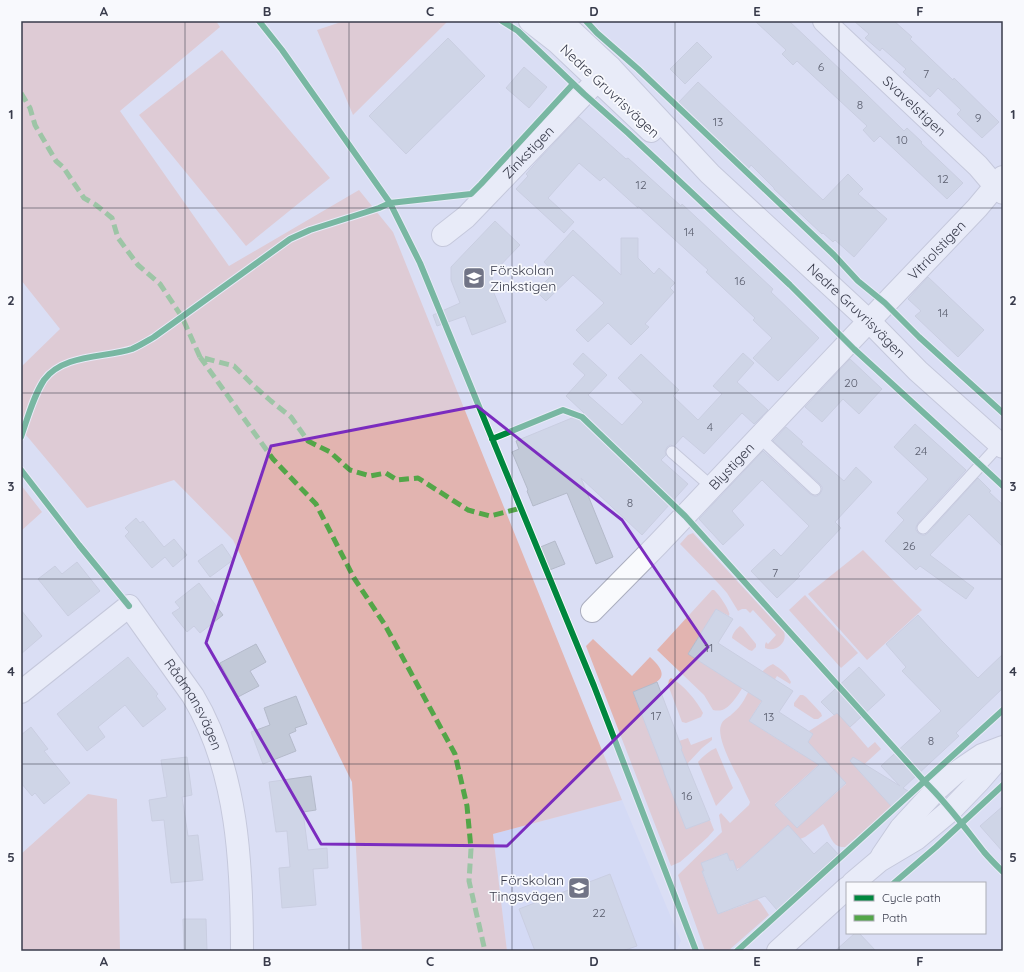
<svg xmlns="http://www.w3.org/2000/svg" width="1024" height="972" viewBox="0 0 1024 972" font-family="Quicksand,sans-serif">
<style>
.built{fill:#cdd4f7}
.green{fill:#e2b4b0;fill-rule:evenodd}
.building{fill:#c2c9d8;stroke:#b4baca}
.lines{fill:none;stroke-linecap:round;stroke-linejoin:round}
.service-casing{stroke:#abaebf;stroke-width:13}
.minor-casing{stroke:#abaebf;stroke-width:24}
.tertiary-casing{stroke:#abaebf;stroke-width:24}
.service{stroke:#f9fafd;stroke-width:11}
.minor{stroke:#f9fafd;stroke-width:22}
.tertiary{stroke:#f9fafd;stroke-width:22}
.quiet{stroke:#53a648;stroke-width:5;stroke-dasharray:10 5;stroke-linecap:butt}
.cycleway-casing{stroke:#f8f9fd;stroke-width:8}
.cycleway{stroke:#00873e;stroke-width:6}
.marked{fill:none;stroke:#7b2cbf;stroke-width:3;stroke-linejoin:round}
.grid{fill:none;stroke:#383b4b;stroke-width:1;stroke-opacity:0.55}
.labels{text-anchor:middle;stroke-width:3.5;stroke-linejoin:round;paint-order:stroke}
.number-label{font-size:12px;fill:#5a5e6e}
.street-label{font-size:14px;fill:#383b4b;stroke:#f8f9fd}
.poi-label{font-size:14px;fill:#383b4b;stroke:#f8f9fd;text-anchor:start}
.neatline{fill:none;stroke:#383b4b;stroke-width:1.5}
.grid-label{font-size:13px;text-anchor:middle;font-weight:bold;fill:#383b4b}
</style>
<rect width="100%" height="100%" fill="#dadef4"/>
<path class="built" d="M622,800l59,141 -5,10h-169l-14,-117z"/>
<path class="green" d="M21,21h195l4,6 -100,84 109,155 130,-76 34,42 229,568 -129,34 14,117h-145l-10,-169 -119,-242 -59,-60 -87,28 -66,-79v-62l39,-38 -39,-49z
M344,21h101l2,1 -94,93 -36,-85z
M222,50l108,128 -84,68 -107,-131z
M21,485l21,27 -21,19z
M693,533l91,99c4,11 -9,21 -19,16v-3l1,-3 2,2 8,-9 -23,-25 -3,3 -4,-4h-4l-4,2 -11,-18 -7,-8 -40,-41 8,-9z
M863,550l59,60 -55,50 -59,-66z
M712,590h2c4,3 15,19 15,23 1,1 0,2 0,3l-13,-7 -28,45 51,32 14,-21 1,4c-7,10 -18,33 -28,39 -4,3 -8,3 -13,2l-9,-15 -47,-45z
M805,595l53,58 -17,15 -52,-58z
M740,626l3,2 13,16v3l-4,4 -3,-1 -17,-12c0,-4 5,-10 8,-12z
M593,639l39,37 18,-19c26,23 3,27 -17,35l22,57 33,-11 3,7 21,-8v3l-10,8 -15,16 -23,9 22,56 24,-9 4,10 -6,7 -21,19 -7,6 -9,4 -85,-220z
M773,664c8,5 14,10 18,18l-1,2 -13,-8 -28,45 52,33 12,-20 -4,-3 25,-16 9,-8 13,15 -6,5 18,21 7,-6 6,7 -23,21 34,37 -47,40c-2,0 -5,0 -7,-1 -7,-3 -10,-16 -15,-22l-18,13 -5,2 -12,-14 -48,43 -4,1 -3,-9 -3,1 -4,-8 -25,10 3,8 -2,1 16,42 31,-11 -7,-20 19,20 8,12 -41,36h-23l-27,-76 44,-43 -3,-17 2,-2 9,10 19,-18 1,-3c-4,-7 -7,-15 -11,-23 -6,-11 -23,-42 -18,-54 2,-6 7,-7 11,-11 5,-4 9,-9 12,-14 7,-13 15,-30 29,-36zM824,760l22,24 -44,39 -18,-8 -9,-11z
M671,678c13,7 26,23 32,35l-2,4 -15,6 -4,-1 -14,-37 1,-5z
M800,695h3l3,2 15,16 1,3 -4,3h-4l-20,-13v-3z
M716,748l17,40 -17,18 -18,-44c5,-6 11,-11 18,-14z
M88,794l29,5 3,152h-99v-97z"/>
<path class="building" d="M755,21h34l75,71 40,39 3,-3 15,14 -1,1 42,40 -16,16 -67,-63 -6,6 -11,-12 4,-4 -70,-65 -4,4 -11,-11 4,-4z
M854,21h40l18,16 -2,2 43,41 1,-2 45,44 -17,16 -25,-24 4,-4 -23,-22 -8,9 -27,-25 3,-3 -24,-21 -2,3 -15,-13 4,-4z
M448,38l37,38 -79,78 -37,-38z
M697,42l15,15 -27,27 -15,-15z
M524,67l23,20 -18,21 -23,-20z
M698,82l125,118 25,-26 15,15 -5,5 29,25 -33,38 -19,-17 -2,2 -10,-9 -1,1 -48,-45v-1l-23,-23 -3,4 -9,-9 -2,1 -48,-46 1,-1 -12,-11z
M579,117l47,42 2,-1 53,48 1,-2 91,85 -2,3 48,46 -41,43 -25,-23 19,-20 -19,-18 2,-2 -49,-46 2,-2 -70,-64v2l-34,-31 -4,4 -21,-18 -31,35 26,24 -10,11 -48,-44 12,-13 -2,-2 14,-16z
M495,221l25,24 -27,28 -2,13 15,36 -34,13 -7,-19 -28,10 -4,-11 27,-12 -9,-23v-13z
M573,230l48,45v-37h17v20l16,16 5,-6 16,15 -5,5 4,4 -29,32 4,3 -18,18 -23,-22 -20,19 -12,-12 28,-27 -31,-28 -27,26 -10,-10 18,-18 -10,-11z
M928,277l56,53 -26,27 -43,-41 6,-5 -13,-12z
M583,353l24,22 -19,20 34,30 21,-23 -25,-24 23,-24 38,36 -6,6 25,24 24,-26 -9,-8 30,-33 11,10 -17,19 31,28 -14,14 -12,-11 -38,41 -21,-18 -9,10 -4,-1 -3,2 -2,4 1,4 -5,5 27,24 -46,51 -61,-57 32,79 -17,7 -29,-71 -34,13 -6,-15 1,-1 -16,-38 7,-3 -3,-8 68,-28 -18,-17 19,-21 -12,-11z
M850,359l32,30 -23,25 -16,-15 -21,23 -17,-15z
M915,424l51,46 -48,53 -2,4v3l2,3 4,2h3l3,-2 50,-55 13,13 -2,1 14,13v42l-34,-33 -39,41 44,33 -8,11 -46,-33 -4,4 -31,-29 19,-21 -7,-7 31,-34 -34,-32z
M786,427l17,15 -2,2 43,37 12,-14 16,15 -37,40 6,6 -43,46 2,2 -23,22 -26,-27 23,-22 7,7 28,-30 -47,-46 -30,31 12,14 -21,20 -24,-26 64,-68 47,43 4,2h3l3,-2 2,-4v-3l-2,-3 -47,-43z
M136,518l4,5 3,-2 21,26 10,-8 13,16 -14,12 -8,-10 -13,11 -27,-32 4,-4 -4,-4z
M555,541l10,23 -18,7 -9,-23z
M222,544l11,16 -23,17 -12,-16z
M77,562l23,29 -32,25 -30,-37 17,-13 7,8z
M199,583l24,32 -23,18 -6,-7 -7,6 -15,-19 8,-5 -5,-6z
M716,609l17,10 -15,24 75,48 -14,21 34,22 -5,8 38,41 -49,45 -22,-23 44,-40 -70,-44 13,-20 -74,-47z
M21,610l21,26 -21,18z
M918,615l24,26 36,37 25,-24v34l-47,45 3,3 -56,52 5,3 -16,16 -42,-46 3,-4 47,29 -19,-20 60,-55 -39,-40 4,-4 -20,-23z
M256,644l10,18 -16,9 9,15 -21,11 -18,-34z
M128,657l30,37 -2,2 10,13 -23,18 -18,-22 -27,22 7,10 -18,14 -30,-37z
M859,667l26,28 -35,32 -13,-14 -3,2 -13,-13z
M657,682l25,66 -1,1 29,71 -24,9 -22,-56v-1l-31,-80z
M296,696l11,28 -12,4 1,3 -7,3 7,17 -33,13 -12,-32 19,-7 -6,-17z
M31,727l17,22 -4,2 26,32 -26,21 -9,-11 -3,3 -11,-13v-48z
M187,757l5,38 -10,2 6,39 10,-1 5,45 -32,3 -7,-63 -12,1 -3,-21 18,-3 -6,-37z
M311,776l5,34 -13,2 5,38 19,-2 1,20 -15,1 3,36 -34,3 -3,-40 11,-1 -3,-36 -11,1 -7,-50z
M1003,806v46l-23,-26z
M788,825l26,29 13,-12 11,12 -61,56 -12,-14 -47,18 -16,-43h2l-3,-8 26,-10 3,8 3,-1 4,11z
M610,874l27,72 -15,5h-87l-16,-42z
M183,919h23l1,32h-23z
M855,933h4l17,18h-41z"/>
<g class="lines">
<g class="service-casing">
<path id="service" d="M759,437l56,52
M672,452l40,35
M923,528l77,-84"/>
</g>
<g class="minor-casing">
<g id="minor">
<path id="s1" d="M824,21l154,145 17,20 8,7"/>
<path id="s2" d="M443,235l23,-18 144,-150"/>
<path id="s3" d="M592,611l66,-67 211,-223 108,-113 26,-31"/>
<path id="s4" d="M21,692l108,-86 64,90c45,75 49,170 49,255"/>
<path d="M882,856l19,-28 34,-37 19,-17 28,-19 21,-8"/>
<path d="M853,883l26,-22 37,-22 35,-29 28,-29 13,-15 11,-14"/>
<path d="M778,951l69,-63"/>
</g>
</g>
<g class="tertiary-casing">
<g id="tertiary">
<path d="M530,21l27,21 94,89"/>
<path id="s5" d="M561,21l49,46 100,107 159,147 49,50 85,76"/>
</g>
</g>
<use href="#service" class="service"/>
<use href="#minor" class="minor"/>
<use href="#tertiary" class="tertiary"/>
<path class="quiet" d="M21,93l9,15 5,17 21,36 7,6 21,31 12,7 16,13 6,20 20,27 22,19 22,33 18,40 34,9 20,20 17,15 20,16 17,24 22,11 20,18 20,6 16,-3 11,7 21,-2 50,32 22,6 31,-8
M200,357l73,102 43,45 38,74 31,47 70,129 12,52 4,43 -2,32 16,70"/>
<g class="cycleway-casing">
<path id="cycleway" d="M259,21l23,29 108,153 30,60 174,423 102,265
M502,21l16,10 66,63 44,39 63,59 99,93 64,64 107,98 42,39
M586,21l11,12 41,36 196,186 24,26 27,22 34,34 84,76
M21,437c7,-20 12,-40 23,-57 19,-26 60,-22 88,-31 7,-3 15,-8 22,-12l136,-98 20,-9 69,-22 11,-5 81,-9 10,-10 92,-100
M492,439l71,-29 19,7 103,99 240,266c22,21 40,46 59,70 6,7 13,14 19,20
M21,470l58,75 50,61
M894,883l42,-36 67,-62
M737,951l266,-241"/>
</g>
<use href="#cycleway" class="cycleway"/>
</g>
<path d="M0 0H1024V972H0ZM477,406l145,114 86,127 -201,199 -186,-2 -115,-201 65,-197z" fill="#dadef4" fill-opacity=".55" fill-rule="evenodd"/>
<path class="marked" d="M477,406l145,114 86,127 -201,199 -186,-2 -115,-201 65,-197z"/>
<path class="grid" d="M185,21v930M349,21v930M512,21v930M675,21v930M839,21v930M21,208h982M21,393h982M21,579h982M21,764h982"/>
<defs>
<g id="school-square" transform="scale(1.15)"><rect x="-9" y="-9" width="18" height="18" rx="4" fill="#717486" stroke="#f8f9fd"/><path d="M0-5L7-2L0 1L-7-2ZM-4 1L0 2.5L4 1V4Q0 6-4 4Z" fill="#fff"/></g>
</defs>
<g fill-rule="evenodd">
<use href="#school-square" x="474" y="278"/>
<use href="#school-square" x="579" y="888"/>
</g>
<g class="labels">
<g class="number-label">
<text x="821" y="71">6</text>
<text x="926" y="78">7</text>
<text x="860" y="109">8</text>
<text x="978" y="122">9</text>
<text x="718" y="126">13</text>
<text x="902" y="144">10</text>
<text x="943" y="183">12</text>
<text x="641" y="189">12</text>
<text x="689" y="236">14</text>
<text x="740" y="285">16</text>
<text x="943" y="317">14</text>
<text x="851" y="387">20</text>
<text x="710" y="431">4</text>
<text x="921" y="455">24</text>
<text x="630" y="507">8</text>
<text x="909" y="550">26</text>
<text x="775" y="577">7</text>
<text x="709" y="652">11</text>
<text x="656" y="720">17</text>
<text x="769" y="721">13</text>
<text x="931" y="745">8</text>
<text x="687" y="800">16</text>
<text x="599" y="917">22</text>
</g>
<g class="street-label">
<text transform="translate(610 91) rotate(43)" y="5">Nedre Gruvrisvägen</text>
<text dy="5" stroke="none"><textPath href="#s1" startOffset="124">Svavelstigen</textPath></text>
<text dy="5" stroke="none"><textPath href="#s2" startOffset="119">Zinkstigen</textPath></text>
<text dy="5" stroke="none"><textPath href="#s3" startOffset="499">Vitriolstigen</textPath></text>
<text dy="5" stroke="none"><textPath href="#s5" startOffset="414">Nedre Gruvrisvägen</textPath></text>
<text dy="5" stroke="none"><textPath href="#s3" startOffset="201">Blystigen</textPath></text>
<text dy="5" stroke="none"><textPath href="#s4" startOffset="256">Rådmansvägen</textPath></text>
</g>
<g class="poi-label">
<text x="490" y="275">Förskolan<tspan x="490" dy="16">Zinkstigen</tspan></text>
<text x="564" y="885" text-anchor="end">Förskolan<tspan x="564" dy="16">Tingsvägen</tspan></text>
</g>
</g>
<rect width="1024" height="972" fill="none" stroke="#f8f9fd" stroke-width="44"/>
<rect x="846" y="882" width="140" height="52" fill="#f8f9fd" stroke="#abadb6"/>
<rect x="854" y="895" width="20" height="6" fill="#00873e" stroke="#abadb6"/>
<text x="882" y="902" font-size="12" fill="#383b4b">Cycle path</text>
<rect x="854" y="915" width="20" height="6" fill="#53a648" stroke="#abadb6"/>
<text x="882" y="922" font-size="12" fill="#383b4b">Path</text>
<rect x="22" y="22" width="980" height="928" class="neatline"/>
<g class="grid-label">
<text x="104" y="16">A</text>
<text x="267" y="16">B</text>
<text x="430" y="16">C</text>
<text x="594" y="16">D</text>
<text x="757" y="16">E</text>
<text x="920" y="16">F</text>
<text x="11" y="119">1</text>
<text x="1013" y="119">1</text>
<text x="11" y="305">2</text>
<text x="1013" y="305">2</text>
<text x="11" y="491">3</text>
<text x="1013" y="491">3</text>
<text x="11" y="676">4</text>
<text x="1013" y="676">4</text>
<text x="11" y="862">5</text>
<text x="1013" y="862">5</text>
<text x="104" y="966">A</text>
<text x="267" y="966">B</text>
<text x="430" y="966">C</text>
<text x="594" y="966">D</text>
<text x="757" y="966">E</text>
<text x="920" y="966">F</text>
</g>
</svg>
